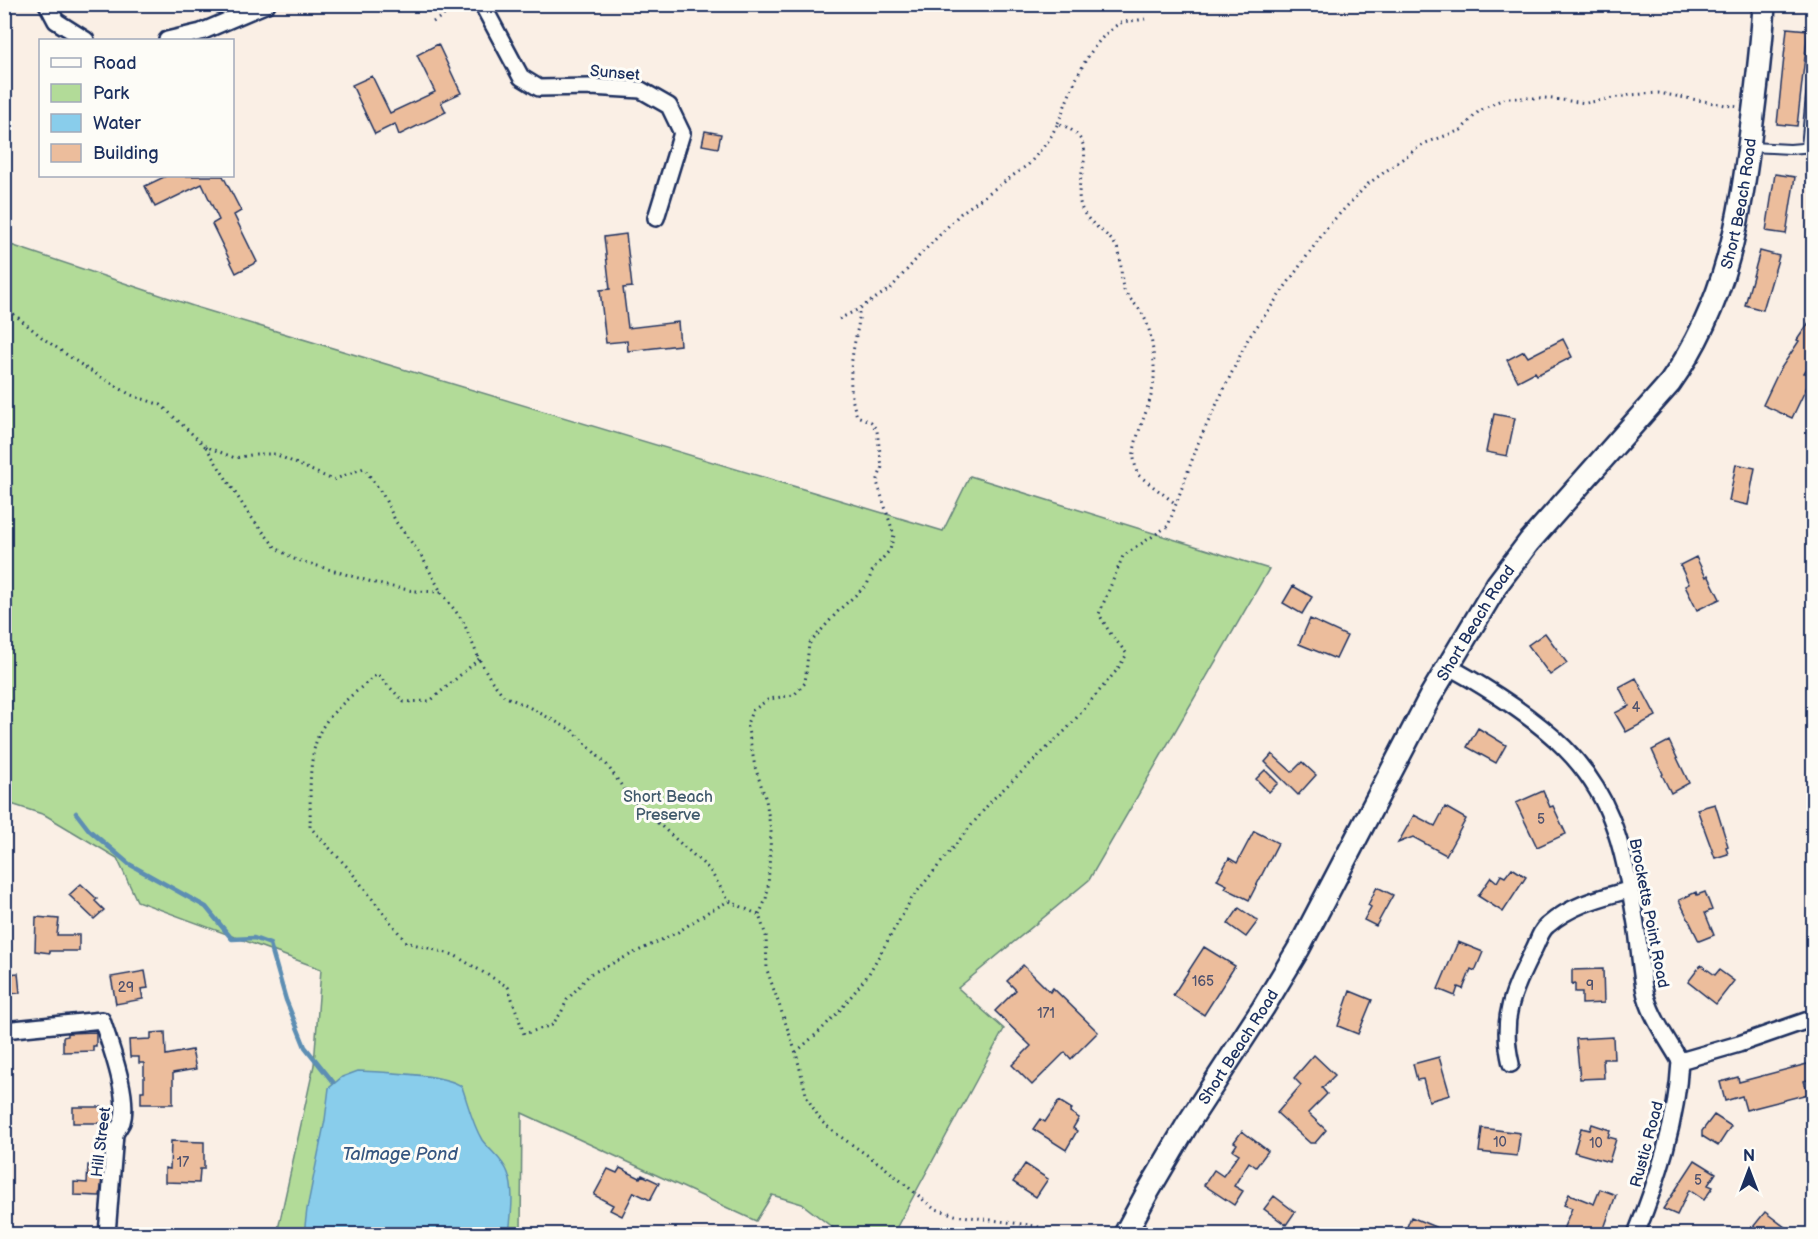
<svg xmlns="http://www.w3.org/2000/svg" width="1818" height="1239" viewBox="0 0 1818 1239" font-family="'Balsamiq Sans',sans-serif">
<style>
.green{fill:#b2db98;stroke:#66857b;stroke-width:1.5}
.water{fill:#89cdeb;stroke:#5d8eb3;stroke-width:1.5}
.lines{fill:none;stroke-linecap:round;stroke-linejoin:round}
.stream{stroke:#5d8eb3;stroke-width:4.5}
.building{fill:#ecbd9c;stroke:#1b2f5e;stroke-width:1.5}
.lane-casing{stroke:#1b2f5e;stroke-width:12}
.street-casing{stroke:#1b2f5e;stroke-width:20}
.secondary-casing{stroke:#1b2f5e;stroke-width:26}
.path{stroke:#1b2f5e;stroke-width:3;stroke-dasharray:1.5 4.5;stroke-linecap:butt}
.lane{stroke:#fdfcf7;stroke-width:8}
.street{stroke:#fdfcf7;stroke-width:15}
.secondary{stroke:#fdfcf7;stroke-width:21}
.labels{text-anchor:middle;stroke-width:6;stroke-linejoin:round;paint-order:stroke}
.number-label{font-size:14px;fill:#4f526e}
.street-label{font-size:16px;fill:#1b2f5e;stroke:#fdfcf7}
.park-label{font-size:16px;fill:#415a6c;stroke:#fdfcf7}
.water-label{font-size:18px;font-style:italic;fill:#365681;stroke:#fdfcf7}
</style>
<rect width="100%" height="100%" fill="#faefe5"/>
<filter id="ink" filterUnits="userSpaceOnUse"><feTurbulence type="fractalNoise" baseFrequency=".0167" numOctaves="2"/><feDisplacementMap in="SourceGraphic" scale="12" xChannelSelector="R" yChannelSelector="G"/><feConvolveMatrix kernelMatrix="1 2 1 2 8 2 1 2 1" color-interpolation-filters="sRGB"/></filter>
<g filter="url(#ink)">
<path class="green" d="M5,243l194,65 744,223 27,-55 299,93 -180,311 -131,108 46,41 -111,205h-52l-39,-30 -30,-9 -16,26 -234,-108 -1,121h-244l37,-169 7,-96 -184,-68 -20,-43 -72,-43 -40,-13z"/>
<path class="water" d="M358,1071c20,1 91,3 104,16 6,17 10,36 20,53 8,11 21,19 26,33 7,19 3,42 1,61h-205l3,-25 18,-89 4,-32 13,-11z"/>
<g class="lines">
<path class="stream" d="M76,813l13,17 40,34 77,43 26,32 22,-1 16,6 16,56 19,47 28,35"/>
</g>
<path class="building" d="M1787,28l21,2 -11,96 -20,-2z
M438,44l23,49 -20,9 5,10 -47,23 -4,-11 -20,10 -23,-49 20,-9 18,37 45,-21 -18,-37z
M705,131l16,3 -3,14 -16,-3z
M1775,174l20,3 -9,57 -20,-3z
M166,176h57l18,35 -7,4 23,47 -21,11 -24,-49 7,-4 -17,-36 -47,23 -10,-21z
M626,234l6,53 -9,1 5,40 50,-6 2,23 -52,6 -1,-10 -21,2 -6,-53 10,-1 -6,-52z
M1760,251l19,5 -16,54 -18,-5z
M1814,315v43l-10,15 9,1 -21,44 -29,-13 16,-34 20,-30 -2,-1z
M1563,339l9,18 -35,18 -2,-3 -17,9 -11,-21 17,-9 4,6z
M1494,414l21,4 -8,38 -21,-4z
M1736,464l19,4 -7,37 -19,-4z
M1696,557l10,20 2,-2 12,24 -23,11 -12,-24 4,-2 -9,-19z
M1293,586l19,11 -10,17 -19,-11z
M1310,619l37,17 -11,23 -37,-15z
M1545,633l22,30 -17,12 -22,-30z
M1636,678l20,38 -30,16 -11,-19 14,-7 -10,-19z
M1478,728l28,17 -10,18 -29,-16z
M1669,741l20,42 -18,10 -9,-18 1,-1 -11,-24z
M1272,754l20,18 10,-10 14,13 -18,20 -33,-33z
M1265,770l13,13 -9,9 -13,-13z
M1543,791l7,16 3,-1 13,28 -29,13 -21,-44z
M1715,804l13,42 -2,1 2,7 -13,4 -18,-49z
M1445,807l21,12 -20,36 -33,-18 -15,6 16,-28 21,11z
M1254,831l24,12 -29,57 -24,-12 2,-3 -10,-5 12,-22 8,5z
M1512,868l14,9 -23,35 -25,-16 13,-19 6,5 4,-7 4,2z
M81,884l16,15 -2,2 9,9 -10,9 -25,-24z
M1377,887l16,8 -17,31 -12,-6 7,-13 -3,-2z
M1696,892l1,3 8,-3 7,18 -7,3 9,22 -15,6 -20,-41z
M1239,908l19,13 -12,16 -18,-13z
M36,917l23,2 -2,16h22v16h-29v2l-15,-2z
M1458,942l25,10 -8,19 -4,-2 -8,20 -5,-2 -3,9 -17,-7z
M1204,947l31,19 -31,49 -31,-20z
M1023,965l27,27 3,-4 45,44 -27,27 -6,-7 -33,33 -20,-20 19,-19 -36,-35 21,-21 -9,-9z
M1701,965l14,10 4,-5 15,11 -18,23 -28,-22z
M1603,969l1,34 -22,1v-12h-7v-9l-3,1v-14z
M145,971l3,17 -7,1 2,10 -27,5 -5,-27z
M18,973l2,20 -16,1v-13l5,-7z
M1350,991l22,9 -14,34 -20,-8z
M96,1032v14h-3v5l-30,1v-15l5,-1v-3z
M165,1032l1,23 26,-5 4,19 -23,4v31h-32v-13h3v-28h-5v-6h-9l-1,-17 22,-1v-6z
M1613,1037l1,22h-11l1,19 -24,1 -4,-40z
M1314,1055l21,20 -13,13 5,6 -19,19 18,17 -11,13h-5l-33,-30 24,-28 -7,-7z
M1439,1057l11,38 -21,6 -6,-22 -6,1 -4,-16z
M1811,1063l3,15 -10,3 4,13 -62,16 -4,-14 -17,5 -5,-19 18,-5 1,5z
M1059,1101l13,8 -2,3 9,6 -6,10 4,3 -11,19 -33,-21 7,-10 5,3z
M73,1107h30v16h-30z
M1714,1115l17,11 -13,20 -16,-10v-5z
M1592,1124l18,6 -2,7 8,2 -7,23 -35,-10 7,-24 9,2z
M1482,1128l38,5 -3,23 -38,-4z
M1242,1131l26,20 -12,16 -7,-5 -15,24 9,5 -9,14 -30,-20 10,-15 9,6 16,-22 -6,-4 4,-6 -3,-2z
M171,1141l33,1v27h-4l-1,14 -34,-1v-14l5,1z
M1695,1160l21,13 -8,12 5,2 -9,13 -15,-10 -12,25 -14,-6z
M1025,1164l23,15 -12,18 -23,-15z
M88,1165l15,1 -3,30 -26,-1v-13l13,1z
M620,1168l20,10 2,-3 17,8 -9,17 -16,-8 -12,24 -12,-6 3,-5 -19,-10 14,-26 9,4z
M1600,1189l16,6 -14,39h-41l11,-26 -8,-3 5,-11 25,10z
M1274,1196l21,16 -9,13 -22,-16z
M1765,1212l29,22h-32l-9,-7z
M1411,1217l41,17h-48z"/>
<g class="lines">
<g class="lane-casing">
<path id="lane" d="M1750,147l40,2 24,-2
M1806,147l8,-82"/>
</g>
<g class="street-casing">
<path id="street" d="M47,4l9,17 30,19
M482,4l39,73 18,11 52,-1 50,3 28,16 13,27 -26,85
M167,40l34,-8 66,-28
M1447,666c18,9 34,19 51,30 49,32 90,65 113,122 13,33 19,71 25,106 4,24 4,49 10,72 7,24 22,44 34,65
M4,1030l98,-10c8,25 28,77 20,102 -2,4 -5,8 -7,12l-8,100
M1680,1061l59,-17 75,-26
M1511,1064c-11,-46 2,-74 23,-115 4,-8 7,-19 14,-24 23,-20 52,-27 80,-35
M1636,1234c22,-55 41,-113 44,-173"/>
</g>
<g class="secondary-casing">
<g id="secondary">
<path id="s1" d="M1125,1234l21,-39 41,-70 76,-117 36,-60 132,-253 67,-112 31,-41 141,-159c57,-81 70,-163 82,-260 5,-39 10,-79 12,-119"/>
</g>
</g>
<path class="path" d="M433,22l28,-18
M1058,123c14,-34 27,-76 59,-98 7,-5 20,-4 28,-6
M4,306l40,33 42,29 45,27 30,10 44,41 30,12 21,-4h19l58,26 31,-12 19,27 13,27 25,33 20,37 22,29 16,38 12,21 13,16 23,10 46,25 34,34 24,34 78,70 20,32 30,14 7,21 1,34 29,83 11,45 15,24 16,13 45,31 50,42 22,7 81,11 22,8
M839,319l20,-10
M206,447l42,66 28,35 18,11 88,26 32,6 27,1
M479,659l-49,42 -26,1 -27,-28c-18,16 -49,38 -58,60 -12,29 -8,62 -9,93l39,42 57,73 48,13 54,32 16,47 28,-9 9,-12 6,-13 23,-26 88,-42 30,-20 21,-11
M759,915l7,-16 2,-11 3,-56 -5,-32 -11,-33 -8,-43 5,-13 17,-12 25,-4 11,-12 4,-39 32,-36 26,-23 6,-16 17,-19 4,-15 -17,-53 5,-15 -5,-36 -6,-9 -14,-6c-9,-24 -7,-50 -2,-75 2,-11 5,-20 4,-32l32,-21 29,-33 41,-42 68,-49 20,-24 9,-17c53,22 7,56 26,90 8,13 24,20 32,33 8,14 3,31 8,44 4,8 12,14 17,22 10,14 13,40 13,57 2,30 -16,54 -20,83 -1,7 2,15 3,22l39,30
M796,1052l25,-22 20,-21 27,-34 44,-77 80,-98 75,-71 50,-59 10,-16 -17,-21 -11,-19 24,-58 45,-30 31,-85 49,-102 81,-114 39,-41 55,-40 38,-14 18,-19 26,-13h40l41,5 43,-8 29,-2 79,14"/>
<use href="#lane" class="lane"/>
<use href="#street" class="street"/>
<use href="#secondary" class="secondary"/>
</g>
</g>
<g class="labels">
<g class="number-label">
<text x="1636" y="712">4</text>
<text x="1541" y="824">5</text>
<text x="1203" y="986">165</text>
<text x="1590" y="990">9</text>
<text x="126" y="992">29</text>
<text x="1046" y="1018">171</text>
<text x="1500" y="1147">10</text>
<text x="1596" y="1148">10</text>
<text x="183" y="1167">17</text>
<text x="1698" y="1185">5</text>
</g>
<g class="street-label">
<text transform="translate(615 72) rotate(5)" y="6">Sunset</text>
<text dy="6" stroke="none"><textPath href="#s1" startOffset="1209">Short Beach Road</textPath></text>
<text dy="6" stroke="none"><textPath href="#s1" startOffset="705">Short Beach Road</textPath></text>
<text transform="translate(1650 913) rotate(79)" y="6">Brocketts Point Road</text>
<text dy="6" stroke="none"><textPath href="#s1" startOffset="219">Short Beach Road</textPath></text>
<text transform="translate(100 1142) rotate(-83)" y="6">Hill Street</text>
<text transform="translate(1646 1144) rotate(-75)" y="6">Rustic Road</text>
</g>
<g class="park-label">
<text x="668" y="802">Short Beach<tspan x="668" dy="18">Preserve</tspan></text>
</g>
<g class="water-label">
<text x="400" y="1160">Talmage Pond</text>
</g>
</g>
<rect width="1818" height="1239" fill="none" stroke="#fdfcf7" stroke-width="24"/>
<rect x="12" y="12" width="1794" height="1215" fill="none" stroke="#1b2f5e" stroke-width="2" filter="url(#ink)"/>
<rect x="39" y="39" width="195" height="138" fill="#fdfcf7" stroke="#a3aaba" stroke-width="1.5"/>
<rect x="51" y="58" width="30" height="9" fill="#fdfcf7" stroke="#a3aaba" stroke-width="1.5"/>
<text x="93" y="69" font-size="18" fill="#1b2f5e">Road</text>
<rect x="51" y="84" width="30" height="18" fill="#b2db98" stroke="#a3aaba" stroke-width="1.5"/>
<text x="93" y="99" font-size="18" fill="#1b2f5e">Park</text>
<rect x="51" y="114" width="30" height="18" fill="#89cdeb" stroke="#a3aaba" stroke-width="1.5"/>
<text x="93" y="129" font-size="18" fill="#1b2f5e">Water</text>
<rect x="51" y="144" width="30" height="18" fill="#ecbd9c" stroke="#a3aaba" stroke-width="1.5"/>
<text x="93" y="159" font-size="18" fill="#1b2f5e">Building</text>
<g transform="translate(1749 1170)" stroke="#fdfcf7" stroke-width="4.5" paint-order="stroke">
<path d="M0-4.5L10 22L0 15L-10 22Z" fill="#1b2f5e"/>
<text y="-9" font-size="16" font-weight="bold" text-anchor="middle" fill="#1b2f5e">N</text>
</g>
</svg>
